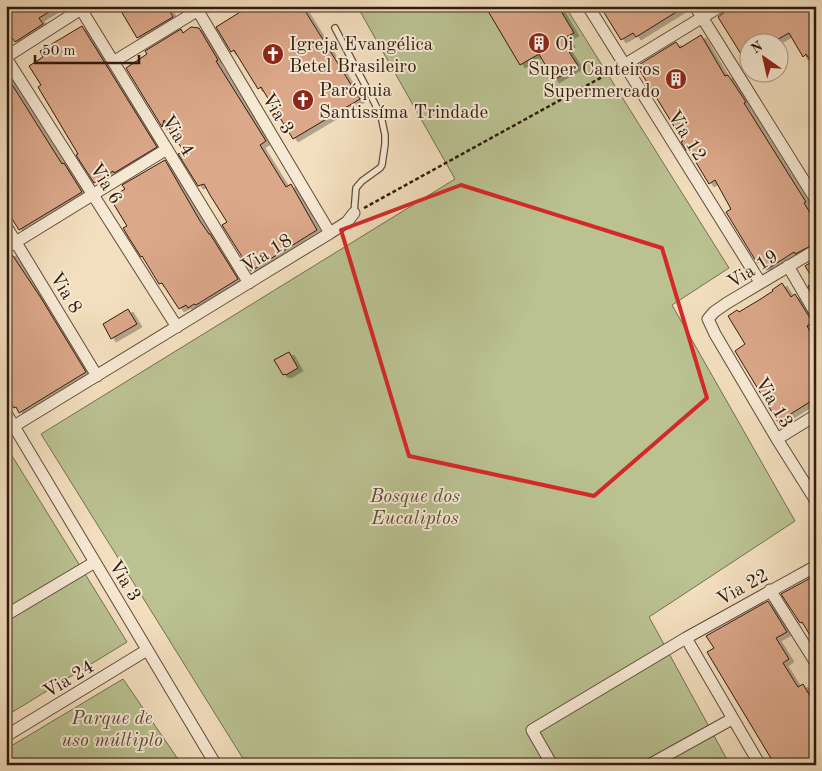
<svg xmlns="http://www.w3.org/2000/svg" width="822" height="771" viewBox="0 0 822 771" font-family="'Old Standard TT',serif">
<style>
.green{fill:#bac292;stroke:#756e50}
.building{fill:#dba88a;stroke:#301a0e;filter:url(#shadow)}
.lines{fill:none;stroke-linecap:round;stroke-linejoin:round}
.service-casing{stroke:#614b3a;stroke-width:8}
.minor-casing{stroke:#614b3a;stroke-width:13}
.path{stroke:#301a0e;stroke-width:2.5;stroke-dasharray:4 2.5;stroke-linecap:butt}
.service{stroke:#f7ead5;stroke-width:5.5}
.minor{stroke:#f7ead5;stroke-width:11}
.marked{fill:none;stroke:#d62828;stroke-width:4;stroke-linejoin:round}
.labels{text-anchor:middle;stroke-width:4;stroke-linejoin:round;paint-order:stroke}
.poi-label{font-size:19px;fill:#301a0e;stroke:#f7ead5;text-anchor:start}
.street-label{font-size:19px;fill:#301a0e;stroke:#f7ead5}
.park-label{font-size:19px;font-style:italic;fill:#594c36;stroke:#f7ead5}
</style>
<defs>
<filter id="shadow"><feDropShadow dx="5" dy="3" stdDeviation="0" flood-color="#0004"/></filter>
</defs>
<rect width="100%" height="100%" fill="#f3dfbf"/>
<filter id="stains"><feTurbulence type="fractalNoise" baseFrequency=".004" numOctaves="4"/><feColorMatrix values="0 0 0 0 .2 0 0 0 0 .09 0 0 0 0 .02 0 0 0 .5 -.17"/></filter>
<radialGradient id="worn" r=".72"><stop offset=".6" stop-color="#630" stop-opacity="0"/><stop offset="1" stop-color="#630" stop-opacity=".3"/></radialGradient>
<path class="green" d="M357,6h208l164,262 -57,37 123,216 -146,96 81,148h-483l-206,-331 414,-255z
M6,446l121,196 -121,74z
M123,679l59,86h-176v-16z"/>
<path class="building" d="M6,6h53l-20,12 4,6 -28,18 -9,-13z
M118,6h49l6,11 -36,21z
M250,6h52l58,93 -67,40 -32,-52 -3,2 -24,-39 -3,2 -15,-25z
M485,6h73l16,27 -8,4 4,7 -4,3 12,19 -24,14 -15,-26 -19,11z
M600,6h86l-50,31 -3,-4 -12,7z
M733,6h83v63l-10,-15 -3,3 -14,-24 -16,9h-23v8l-9,4 -23,-37z
M82,26l75,121 -43,26 -1,-2 -19,12 -18,-28 2,-1 -40,-67 3,-2 -12,-19 14,-9 -3,-6z
M191,27l8,1 19,32 -2,1 50,80 -6,4 26,42 5,-3 26,46 -66,41 -29,-46 5,-3 -17,-27 -6,-11 -6,2 -20,-32 6,-2 -20,-32 -2,7 -36,-59 21,-14 -2,-3 36,-22 2,4z
M701,35l24,41 3,-1 18,27 -2,1 62,99 -2,1 12,19v21l-19,10 -2,1 -1,-2 -28,18 -6,-9 -3,2 -31,-51 5,-3 -16,-29 -6,4 -21,-35 -2,1 -5,-8 2,-1 -46,-75 39,-24 4,6z
M6,75l56,89 2,-1 18,29 -63,38 -13,-21z
M165,160l35,61 9,13h1l28,45 -42,26 -2,-1 -6,4 -2,-3 -7,4 -17,-26 -3,1 -17,-28 -1,1 -12,-19 -6,-10 4,-2 -17,-28 15,-9 -3,-4z
M11,253l30,45 45,74 -67,41 -3,-6 -2,1 -8,-12v-141z
M816,259v40l-8,-13 7,-4 -10,-16z
M782,283l9,14 4,-3 15,24 5,3 -8,5 9,15v57l-38,24 -43,-71 10,-7 -17,-28 9,-6 2,2 20,-12 14,-9 -1,-1z
M128,309l9,15 -26,15 -8,-15z
M289,352l9,16 -12,7 -1,-1 -2,1 -9,-15z
M816,575v70l-14,-23 -2,1 -19,-29z
M768,601l19,31 -11,6 13,21 -6,4 15,24 5,-3 7,12 6,-4v73h-41l-68,-113 7,-4 -8,-12z"/>
<g class="lines">
<g class="service-casing">
<path id="service" d="M335,28l39,74 7,14 4,19v9l-3,21 -2,3 -18,13 -6,7 -2,25"/>
</g>
<g class="minor-casing">
<path id="minor" d="M79,6l170,277
M588,6l172,276
M695,6l121,194
M198,11l132,222
M6,57l75,-48
M6,58l171,269
M113,62l92,-56
M624,65l97,-59
M6,226l91,150
M6,248l161,-99
M816,250l-89,53 -13,9 -6,7 7,15 62,105 39,62
M788,266l28,48
M6,413l210,352
M6,431l324,-198 17,-11 7,-9
M777,439l39,-24
M770,590l46,73
M6,615l89,-53
M686,638l74,127
M6,736l141,-86
M552,765l-20,-35 154,-92 130,-72
M649,765l83,-46"/>
</g>
<path class="path" d="M364,208l249,-137"/>
<use href="#service" class="service"/>
<use href="#minor" class="minor"/>
</g>
<path class="marked" d="M461,185l201,63 45,150 -113,98 -185,-40 -68,-226z"/>
<defs>
<g id="building-disc" transform="scale(1.125)"><circle r="9.5" fill="#8f2418" stroke="#f7ead5"/><path d="M-4-6H4V6H1V3H-1V6H-4ZM-2.5-4.3h1.7v1.8h-1.7ZM.8-4.3h1.7v1.8H.8ZM-2.5-1h1.7V.8h-1.7ZM.8-1h1.7V.8H.8Z" fill="#fff"/></g>
<g id="church-disc" transform="scale(1.125)"><circle r="9.5" fill="#8f2418" stroke="#f7ead5"/><path d="M-1.2-6h2.4v3.5h3.3v2.4h-3.3V6h-2.4V-.1h-3.3v-2.4h3.3Z" fill="#fff"/></g>
</defs>
<g fill-rule="evenodd">
<use href="#building-disc" x="539" y="43"/>
<use href="#church-disc" x="273" y="54"/>
<use href="#building-disc" x="676" y="79"/>
<use href="#church-disc" x="303" y="100"/>
</g>
<g class="labels">
<g class="poi-label">
<text x="289" y="50">Igreja Evangélica<tspan x="289" dy="22">Betel Brasileiro</tspan></text>
<text x="555" y="50">Oi</text>
<text x="660" y="75" text-anchor="end">Super Canteiros<tspan x="660" dy="22">Supermercado</tspan></text>
<text x="319" y="96">Paróquia<tspan x="319" dy="22">Santissíma Trindade</tspan></text>
</g>
<g class="street-label">
<text transform="translate(279 113) rotate(59)" y="7">Via 3</text>
<text transform="translate(179 135) rotate(58)" y="7">Via 4</text>
<text transform="translate(688 135) rotate(58)" y="7">Via 12</text>
<text transform="translate(107 183) rotate(58)" y="7">Via 6</text>
<text transform="translate(266 252) rotate(-32)" y="7">Via 18</text>
<text transform="translate(752 268) rotate(-32)" y="7">Via 19</text>
<text transform="translate(67 292) rotate(59)" y="7">Via 8</text>
<text transform="translate(775 402) rotate(59)" y="7">Via 13</text>
<text transform="translate(126 580) rotate(59)" y="7">Via 3</text>
<text transform="translate(742 586) rotate(-29)" y="7">Via 22</text>
<text transform="translate(68 678) rotate(-31)" y="7">Via 24</text>
</g>
<g class="park-label">
<text x="415" y="502">Bosque dos<tspan x="415" dy="22">Eucaliptos</tspan></text>
<text x="112" y="724">Parque de<tspan x="112" dy="22">uso múltiplo</tspan></text>
</g>
</g>
<rect width="822" height="771" fill="none" stroke="#f3dfbf" stroke-width="25"/>
<rect x="8" y="8" width="807" height="756" fill="none" stroke="#301a0e" stroke-width="2.5"/>
<rect x="12" y="12" width="797" height="746" fill="none" stroke="#301a0e"/>
<g transform="translate(764 58) rotate(326)"><circle r="24" fill="#f7ead5" stroke="#a79785"/>
<path d="M0-4L9 19L0 12L-9 19Z" fill="#8f2418"/>
<text y="-8" font-size="14" font-weight="bold" text-anchor="middle" fill="#301a0e">N</text>
</g>
<path d="M35 55v8h104v-8" fill="none" stroke="#301a0e" stroke-width="2.5"/>
<text x="42" y="55" font-size="15" fill="#301a0e" stroke="#f7ead5" stroke-width="4" paint-order="stroke">50 m</text>
<rect width="100%" height="100%" filter="url(#stains)"/>
<rect width="100%" height="100%" fill="url(#worn)"/>
</svg>
